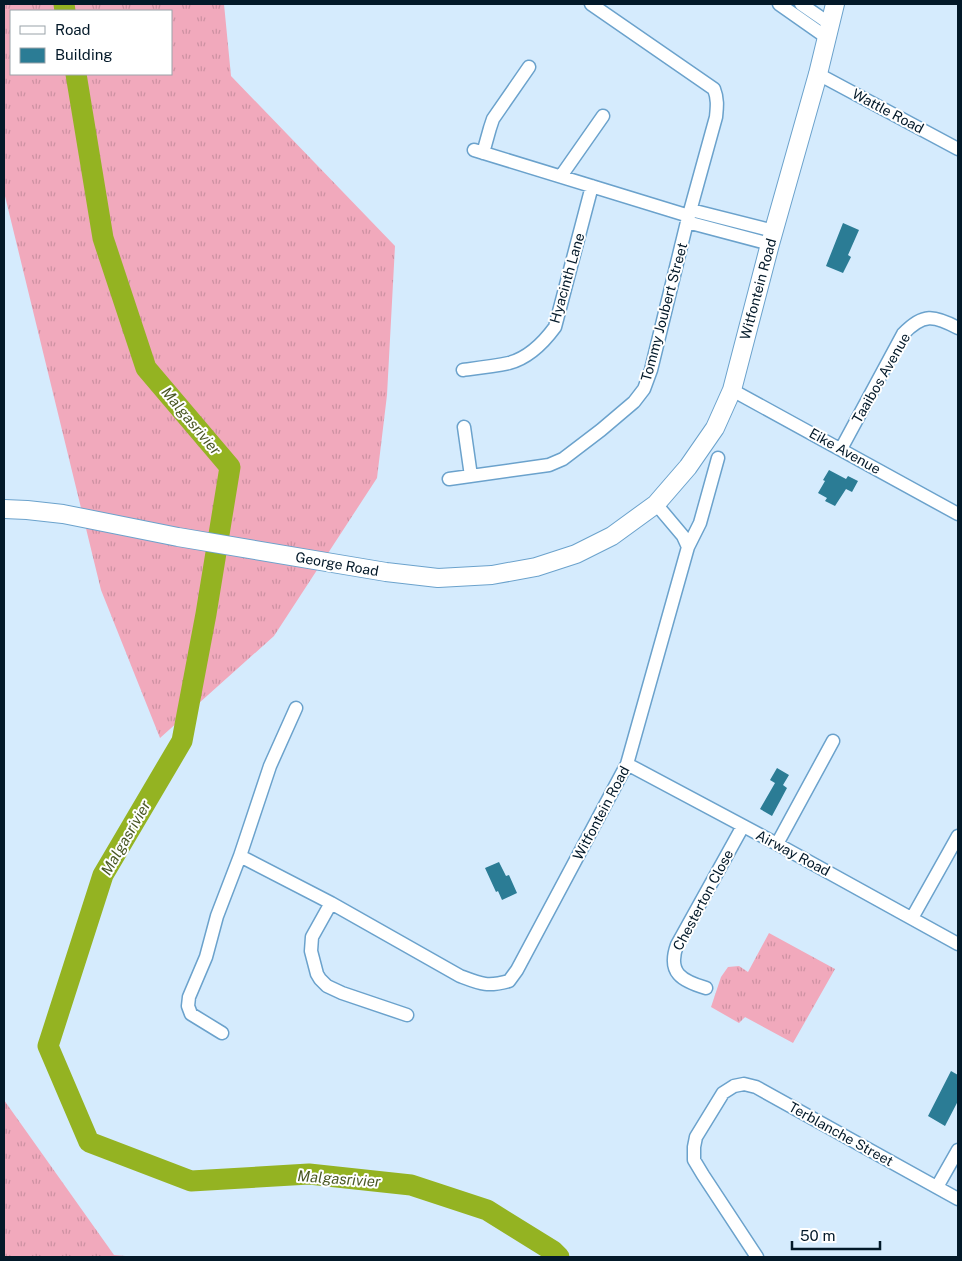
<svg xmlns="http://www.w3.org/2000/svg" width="962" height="1261" viewBox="0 0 962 1261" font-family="'Public Sans',sans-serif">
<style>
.grass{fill:url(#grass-tufts);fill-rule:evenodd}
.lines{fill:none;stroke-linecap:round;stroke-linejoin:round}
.river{stroke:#94b322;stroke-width:21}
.building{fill:#2b7c95}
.street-casing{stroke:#6ba2cc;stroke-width:15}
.secondary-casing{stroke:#6ba2cc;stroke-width:20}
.street{stroke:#fff;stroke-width:12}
.secondary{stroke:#fff;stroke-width:18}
.labels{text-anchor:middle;stroke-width:4;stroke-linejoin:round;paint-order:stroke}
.street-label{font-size:14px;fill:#031929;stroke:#fff}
.water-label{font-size:15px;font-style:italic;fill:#4a5824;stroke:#fff}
</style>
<defs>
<pattern id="grass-tufts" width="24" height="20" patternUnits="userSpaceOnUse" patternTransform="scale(1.25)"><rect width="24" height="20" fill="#f1a9bc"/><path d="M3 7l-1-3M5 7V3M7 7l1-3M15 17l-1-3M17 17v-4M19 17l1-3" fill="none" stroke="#cd91a2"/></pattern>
</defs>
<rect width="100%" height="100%" fill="#d5ebfd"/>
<path class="grass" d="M4,4h220l7,72 164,170 -8,149 -10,83 -103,158 -114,102 -59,-148 -97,-398zM11,11h160v63h-160z
M769,933l66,36 -42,74 -48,-26 -6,6 -28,-16 10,-30 7,-10 11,-1 9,6z
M4,1100l110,155 23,2h-133z"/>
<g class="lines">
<path class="river" d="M64,4l1,7
M76,74l27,164 43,130 84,99 -24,147 -24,127 -79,134 -55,171 41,96 102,39 118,-7 102,11 76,25 66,41 6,6"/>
</g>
<path class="building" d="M843,223l16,7 -11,25 3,2 -8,16 -17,-7z
M829,470l17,9 2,-3 10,5 -6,11 -6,-3 -11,17 -10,-5 2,-3 -9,-5 7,-12 -2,-1z
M777,768l12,7 -6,10 4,3 -15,28 -12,-7 15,-26 -5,-3z
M499,862l7,14 3,-1 8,18 -15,7 -4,-9 -2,1 -11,-24z
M951,1071l7,4v26l-13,25 -17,-10z"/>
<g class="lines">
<g class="street-casing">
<path id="street" d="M779,4l47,33
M801,4l29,20
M818,74l140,75
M474,150l215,66
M483,153l7,-25 3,-9 36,-52
M561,176l42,-60
M691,210l83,21
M687,222l83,22
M463,370c15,-2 31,-4 46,-7 19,-5 35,-21 46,-36l37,-141
M732,390l226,124
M464,427l7,49
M841,449l62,-115c20,-21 31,-19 55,-6
M449,479l100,-14 14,-6 38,-29 33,-28 10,-13 7,-19 36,-148 29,-105c1,-10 2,-18 -2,-28l-123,-85
M688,547l12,-24 18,-65
M627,764l150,80 181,100
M777,844l56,-103
M240,856l91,47 -19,34 -1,14 6,23 3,5 7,7 15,7 65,22
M331,903l129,73c21,8 27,11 49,5l8,-11 110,-206 61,-217 -5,-11 -27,-32
M912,918l46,-82
M706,988c-24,-7 -39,-15 -29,-43l66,-119
M222,1033l-31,-19 -3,-8 1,-9 17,-40 11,-41 23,-60 30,-90 26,-58
M937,1187l21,-37
M757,1257l-54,-82 -9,-15v-13l2,-10 27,-44 11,-7 10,-2 12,3 202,112"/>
</g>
<g class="secondary-casing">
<path id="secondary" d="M4,509l23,1 36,4 115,23 208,35 52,6 54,-3 44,-8 40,-13 36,-18 44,-32 32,-37 27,-39 17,-38 38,-146 48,-170 17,-70"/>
</g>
<use href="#street" class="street"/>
<use href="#secondary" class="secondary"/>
</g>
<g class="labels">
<g class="street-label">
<text transform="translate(888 111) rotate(28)" y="5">Wattle Road</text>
<text transform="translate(567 278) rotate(-74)" y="5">Hyacinth Lane</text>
<text transform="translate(758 289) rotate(-75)" y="5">Witfontein Road</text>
<text transform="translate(664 312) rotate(-75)" y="5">Tommy Joubert Street</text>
<text transform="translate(881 378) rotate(-60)" y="5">Taaibos Avenue</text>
<text transform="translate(845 451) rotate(29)" y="5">Eike Avenue</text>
<text transform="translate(337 564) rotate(10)" y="5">George Road</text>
<text transform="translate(601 813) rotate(-62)" y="5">Witfontein Road</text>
<text transform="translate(793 853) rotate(28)" y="5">Airway Road</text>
<text transform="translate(703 900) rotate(-62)" y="5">Chesterton Close</text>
<text transform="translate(841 1134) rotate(29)" y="5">Terblanche Street</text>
</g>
<g class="water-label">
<text transform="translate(191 421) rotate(50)" y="5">Malgasrivier</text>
<text transform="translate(126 838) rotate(-60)" y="5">Malgasrivier</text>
<text transform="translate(339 1179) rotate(4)" y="5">Malgasrivier</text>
</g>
</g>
<rect width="962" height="1261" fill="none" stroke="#031929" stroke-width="10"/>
<rect x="10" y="10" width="162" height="65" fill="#ffffff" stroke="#9aa3a9"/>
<rect x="20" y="26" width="25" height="8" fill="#ffffff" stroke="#9aa3a9"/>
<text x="55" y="35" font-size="15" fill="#031929">Road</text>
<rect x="20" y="48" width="25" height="15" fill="#2b7c95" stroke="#9aa3a9"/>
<text x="55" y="60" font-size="15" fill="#031929">Building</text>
<path d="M792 1241v8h88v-8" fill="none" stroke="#031929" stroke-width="2.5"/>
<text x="800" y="1241" font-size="15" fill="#031929" stroke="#ffffff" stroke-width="4" paint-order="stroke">50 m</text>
</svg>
